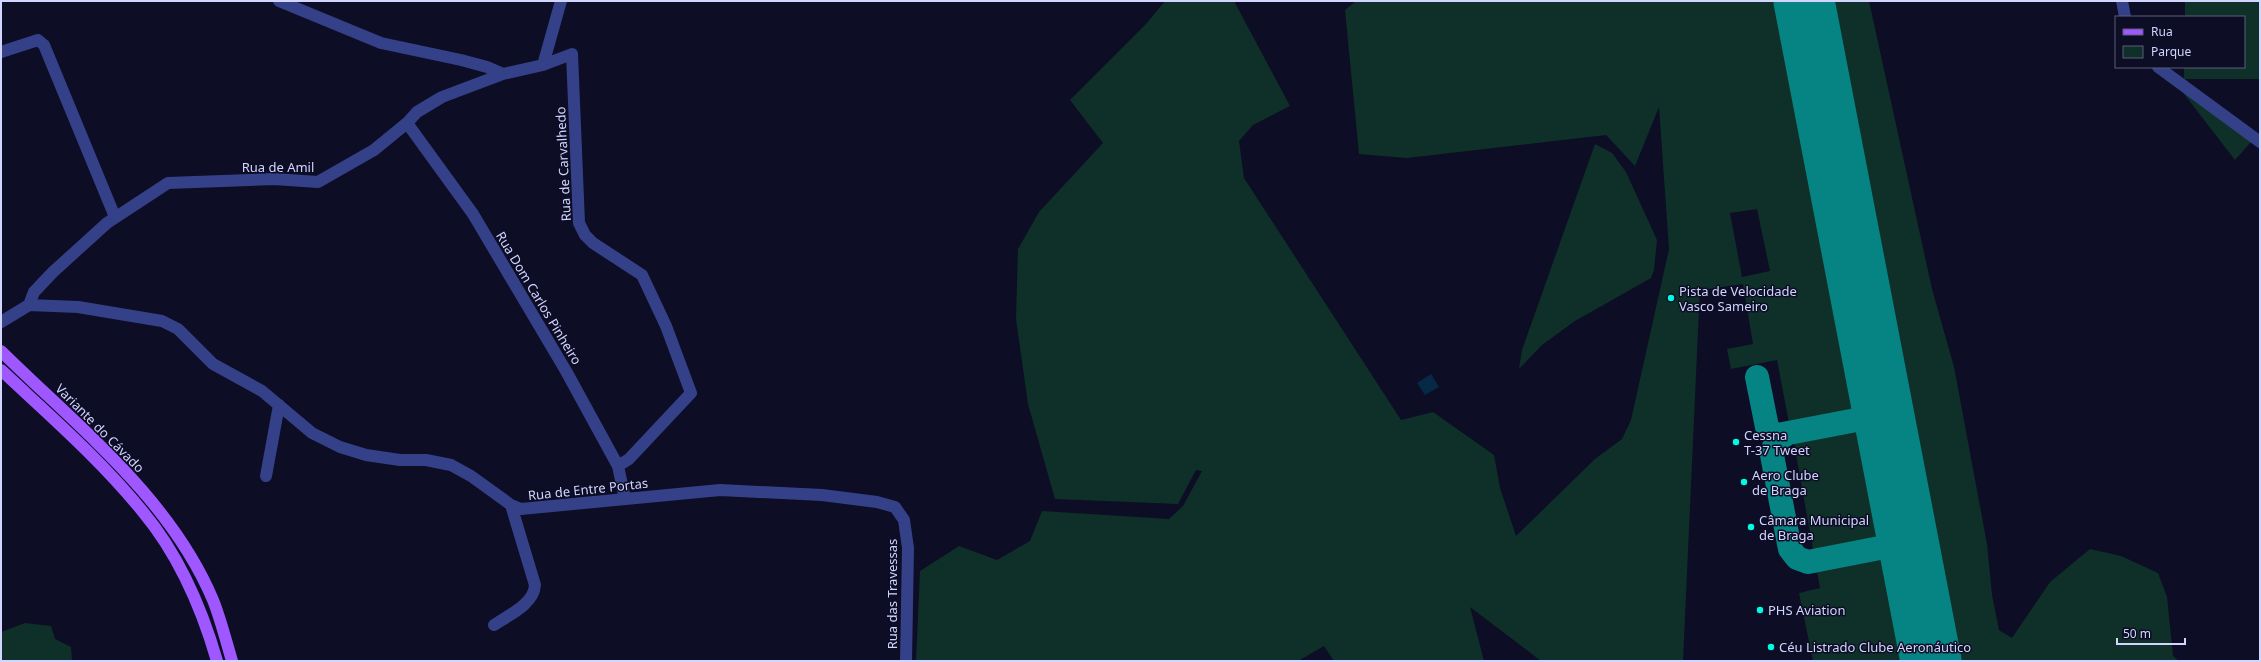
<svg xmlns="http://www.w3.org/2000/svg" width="2261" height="662" viewBox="0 0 2261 662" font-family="'Noto Sans',sans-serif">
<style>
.green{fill:#0f3028;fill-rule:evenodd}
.water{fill:#062945}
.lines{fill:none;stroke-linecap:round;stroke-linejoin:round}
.taxiway{stroke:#068484;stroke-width:24}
.runway{stroke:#068484;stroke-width:61}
.minor{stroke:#344188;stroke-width:12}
.major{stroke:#9f58ff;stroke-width:12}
.poi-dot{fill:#00fce3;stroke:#0d0d25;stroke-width:1.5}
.labels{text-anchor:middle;stroke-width:3;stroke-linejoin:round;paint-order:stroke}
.street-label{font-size:13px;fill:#d1d5ff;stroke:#0d0d25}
.poi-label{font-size:13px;fill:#d1d5ff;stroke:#0d0d25;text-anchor:start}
</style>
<rect width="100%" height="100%" fill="#0d0d25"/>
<path class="green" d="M1165,1h69l56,105 -37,19 -14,16 5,37 157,242 32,-8 61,43 6,33 16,48 79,-77 27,-20 9,-19 38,-171 -10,-142 -24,59 -29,-31 -199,23 -48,-4 -14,-144 11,-9h431l79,404 -2,5 -5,3 -68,13 -2,-3 -12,-63 -46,9 -4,-20 26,-5 -10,-60 -35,5 -8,-2 -17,374h-142l-71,-54 14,54h-150l-10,-15 -26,15h-382l4,-90 39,-25 38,14 33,-19 12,-30 127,8 14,-13 19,-35 -6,-1 -18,34 -123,-5 -27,-95 -12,-85 2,-70 21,-37 64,-69 -33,-43 76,-76zM1757,209l13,62 -28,6 -12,-64z
M1819,1h50l63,288 22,78 33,177 5,51 7,35 13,8 38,-56 40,-33 31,7 37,17 9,24 6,59 6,5h-232z
M2185,1h75v78h-76v-12h60v-50h-59z
M2181,90l70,52 -16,18z
M1595,144l17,9 14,19 31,68 -3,30 -3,8 -76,43 -33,24 -23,24 3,-19z
M1862,425l5,1 3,2 20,104 -4,8 -67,13 -6,-4 -19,-106 2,-4z
M1885,553l6,1 3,3 21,104h-102l-14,-68 21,-5 -3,-17 4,-5z
M25,623l26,3 4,13 16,8 1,14h-71v-29z"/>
<path class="water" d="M1431,374l8,13 -14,8 -8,-12z"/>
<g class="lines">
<path class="taxiway" d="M1757,377l10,50 5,6 6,2 94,-18 7,-5 2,-10
M1785,435l-10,8 -3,12 18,94 7,9 11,4 87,-17 7,-4 4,-11
M1930,661l1,-1"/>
<path class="runway" d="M1804,1l127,660"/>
<path class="minor" d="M279,1l102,42 80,17 26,7 16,7
M2122,1l3,16
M1,52l37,-12 6,5 71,172
M543,65l18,-64
M2158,67l102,75
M407,123l66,91 93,157 52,95 7,33
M29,305l5,-13 19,-20 54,-49 61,-40 106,-4 44,3 56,-32 33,-27 10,-11 25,-15 61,-23 40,-9 29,-11 7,169 6,12 8,8 49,32 24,51 25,67 -62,66 -11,7
M29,305l49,2 84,14 16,8 35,35 49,27 50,42 28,14 26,8 34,5h26l25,5 20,11 40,29 10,4 199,-19 102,5 55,7 18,5 9,13 4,28 -2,113
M1,322l28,-17
M266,476l13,-71
M494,625c15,-10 40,-21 41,-40l-24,-80"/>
<path class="major" d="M1,351c77,76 169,147 212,249 8,20 13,41 19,61
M1,370c48,45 100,90 142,142 35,42 59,97 74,149"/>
</g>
<g class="poi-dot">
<circle cx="1671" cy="298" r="4"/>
<circle cx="1736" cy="442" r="4"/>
<circle cx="1744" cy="482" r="4"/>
<circle cx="1751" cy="527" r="4"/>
<circle cx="1760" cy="610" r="4"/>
<circle cx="1771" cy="647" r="4"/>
</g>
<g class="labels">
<g class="street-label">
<text transform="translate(563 164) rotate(-93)" y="5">Rua de Carvalhedo</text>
<text x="278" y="172">Rua de Amil</text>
<text transform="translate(539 298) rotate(59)" y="5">Rua Dom Carlos Pinheiro</text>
<text transform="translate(100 428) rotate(45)" y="5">Variante do Cávado</text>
<text transform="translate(588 489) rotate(-6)" y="5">Rua de Entre Portas</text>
<text transform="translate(892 594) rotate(-90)" y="5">Rua das Travessas</text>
</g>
<g class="poi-label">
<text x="1679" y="296">Pista de Velocidade<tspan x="1679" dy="15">Vasco Sameiro</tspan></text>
<text x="1744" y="440">Cessna<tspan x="1744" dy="15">T-37 Tweet</tspan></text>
<text x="1752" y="480">Aero Clube<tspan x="1752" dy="15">de Braga</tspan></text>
<text x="1759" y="525">Câmara Municipal<tspan x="1759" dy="15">de Braga</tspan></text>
<text x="1768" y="615">PHS Aviation</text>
<text x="1779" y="652">Céu Listrado Clube Aeronáutico</text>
</g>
</g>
<rect width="2261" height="662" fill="none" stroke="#d1d5ff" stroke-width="4"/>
<rect x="2115" y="16" width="130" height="52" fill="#0d0d25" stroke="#5b5d7c"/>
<rect x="2123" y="29" width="20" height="6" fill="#9f58ff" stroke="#5b5d7c"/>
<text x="2151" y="36" font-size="12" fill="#d1d5ff">Rua</text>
<rect x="2123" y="46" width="20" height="12" fill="#0f3028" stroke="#5b5d7c"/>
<text x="2151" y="56" font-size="12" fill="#d1d5ff">Parque</text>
<path d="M2117 638v6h68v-6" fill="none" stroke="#d1d5ff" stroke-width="2"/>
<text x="2123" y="638" font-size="12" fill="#d1d5ff" stroke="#0d0d25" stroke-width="3" paint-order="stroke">50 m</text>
</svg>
